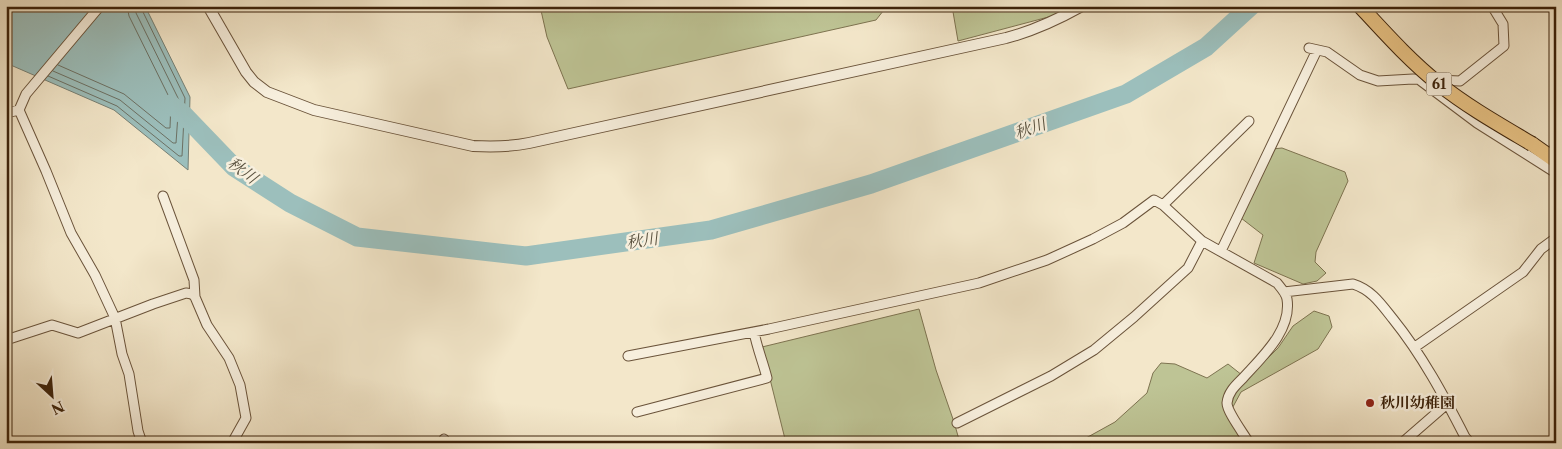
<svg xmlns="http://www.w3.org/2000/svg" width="1562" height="449" viewBox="0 0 1562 449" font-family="'Libre Caslon Text','Noto Serif JP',serif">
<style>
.green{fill:#bec495;stroke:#7d7350}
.water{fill:#9cbfbc;stroke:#768075}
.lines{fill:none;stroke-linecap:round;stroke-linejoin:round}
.shore{stroke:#6c7063;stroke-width:1}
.river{stroke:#9cbfbc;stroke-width:19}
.minor-casing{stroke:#6a533a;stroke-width:11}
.tertiary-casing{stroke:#6a533a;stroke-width:12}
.primary-casing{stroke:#3c220a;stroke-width:16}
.minor{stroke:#f7efdd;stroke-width:9}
.tertiary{stroke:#f7efdd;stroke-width:10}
.primary{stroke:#eac485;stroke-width:14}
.primary-bridge-casing{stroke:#3c220a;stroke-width:16;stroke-linecap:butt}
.primary-bridge{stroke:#eac485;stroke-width:14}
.poi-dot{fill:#8f2418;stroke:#f7efdd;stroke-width:2}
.labels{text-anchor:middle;stroke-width:5;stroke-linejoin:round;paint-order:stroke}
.shield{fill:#f7efdd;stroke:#746049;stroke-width:1}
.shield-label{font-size:14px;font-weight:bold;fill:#3c220a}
.poi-label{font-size:15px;font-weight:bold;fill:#3c220a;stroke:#f7efdd;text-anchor:start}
.water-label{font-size:16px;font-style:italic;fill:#59513f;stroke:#f7efdd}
</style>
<rect width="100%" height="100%" fill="#f3e7ca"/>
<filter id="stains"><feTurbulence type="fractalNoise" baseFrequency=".004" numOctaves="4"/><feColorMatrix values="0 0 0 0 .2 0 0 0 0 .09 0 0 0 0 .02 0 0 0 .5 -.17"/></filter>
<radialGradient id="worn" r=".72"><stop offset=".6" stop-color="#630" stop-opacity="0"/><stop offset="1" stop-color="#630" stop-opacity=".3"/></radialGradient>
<path class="green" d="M540,6h347l-11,14 -308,69 -21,-52z
M952,6h118l-14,9 -98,26z
M1282,148l63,24 3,9 -32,71 -1,10 11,11 -9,8 -14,3 -49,-21 9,-28 -22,-17 31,-69z
M919,309l17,61 18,52 6,21h-174l-24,-96z
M1314,311l15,5 3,11 -14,22 -77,43 -13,24 17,27h-79l-14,-4 -9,4h-66l38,-21 32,-29 6,-20 8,-10 14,1 32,14 21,-14 19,15 31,-31 15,-22z"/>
<path class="water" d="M6,6h139l45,91 -2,73 -74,-60 -108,-47z"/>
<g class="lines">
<path class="shore" d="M58,65l66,29 42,34h4l1,-27 -42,-85 -2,-10
M53,71l67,29 53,43h3l3,-43 -43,-87 -1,-7
M48,76l69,30 62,50h3l3,-58 -43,-88 -1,-4"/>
<path class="river" d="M170,104l14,11 50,52 56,36 67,34 169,19 185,-26 160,-46 255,-90 80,-47 45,-41"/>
<g class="minor-casing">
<path id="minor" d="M1309,48l18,4 33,23 18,6 35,-2 47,2 44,-35 -1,-22 -11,-18
M1421,81l56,42 79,50
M19,110l27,61 25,62 24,42 20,43 7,36 7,20 9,57 4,12
M6,113l13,-3 7,-16 74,-88
M1551,157l5,-13
M163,196l31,84 1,17
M1163,205l86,-84
M1221,251l96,-201
M1284,292l69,-8c19,6 28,20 40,35 29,36 51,77 72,118l5,6
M6,340l46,-15 26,8 75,-29 33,-11 6,1 3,3 12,28 22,33 11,27 6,33 -14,25
M1415,347l108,-75 18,-23 15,-11
M628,356l141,-27 210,-46 68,-23 46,-21 30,-16 31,-23 9,5 39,36 75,42c4,5 9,10 10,16 5,31 -25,58 -44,79 -7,7 -15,14 -16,25 0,9 17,31 22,40
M637,412l130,-34c-4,-16 -10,-30 -13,-46
M957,423l94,-47 43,-26 40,-33 54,-49 14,-27
M443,443l1,-4
M1402,443l46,-40
M1551,443l5,-2"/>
</g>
<g class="tertiary-casing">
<path id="tertiary" d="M208,6l38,66 8,10 13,10 47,18 159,36c19,1 37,1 56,-3l477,-105c27,-7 51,-18 76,-32"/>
</g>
<g class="primary-casing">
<path id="primary" d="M1532,144l24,17"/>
</g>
<use href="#minor" class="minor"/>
<use href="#tertiary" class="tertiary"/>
<use href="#primary" class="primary"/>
<g class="primary-bridge-casing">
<path id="primary-bridge" d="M1360,6c25,27 50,55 79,78 29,23 61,41 93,60"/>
</g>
<use href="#primary-bridge" class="primary-bridge"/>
</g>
<circle class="poi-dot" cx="1370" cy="403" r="5"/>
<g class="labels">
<rect class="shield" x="1426.5" y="72.5" width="25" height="23" rx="4"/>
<g class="shield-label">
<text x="1439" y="89">61</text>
</g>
<g class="poi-label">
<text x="1380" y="408">秋川幼稚園</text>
</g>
<g class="water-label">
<text transform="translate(1030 128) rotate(-20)" y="6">秋川</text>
<text transform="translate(243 170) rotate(37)" y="6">秋川</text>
<text transform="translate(642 240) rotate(-8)" y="6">秋川</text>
</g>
</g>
<rect width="1562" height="449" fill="none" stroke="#f3e7ca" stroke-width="25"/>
<rect x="8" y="8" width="1547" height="434" fill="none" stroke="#3c220a" stroke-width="2.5"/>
<rect x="12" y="12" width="1537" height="424" fill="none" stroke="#3c220a"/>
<g transform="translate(52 396) rotate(154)" stroke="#f7efdd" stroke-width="4" paint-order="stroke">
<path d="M0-4L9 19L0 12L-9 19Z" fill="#3c220a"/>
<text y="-8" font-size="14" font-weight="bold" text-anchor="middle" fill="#3c220a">N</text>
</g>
<rect width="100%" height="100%" filter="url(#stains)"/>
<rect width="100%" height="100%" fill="url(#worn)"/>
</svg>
